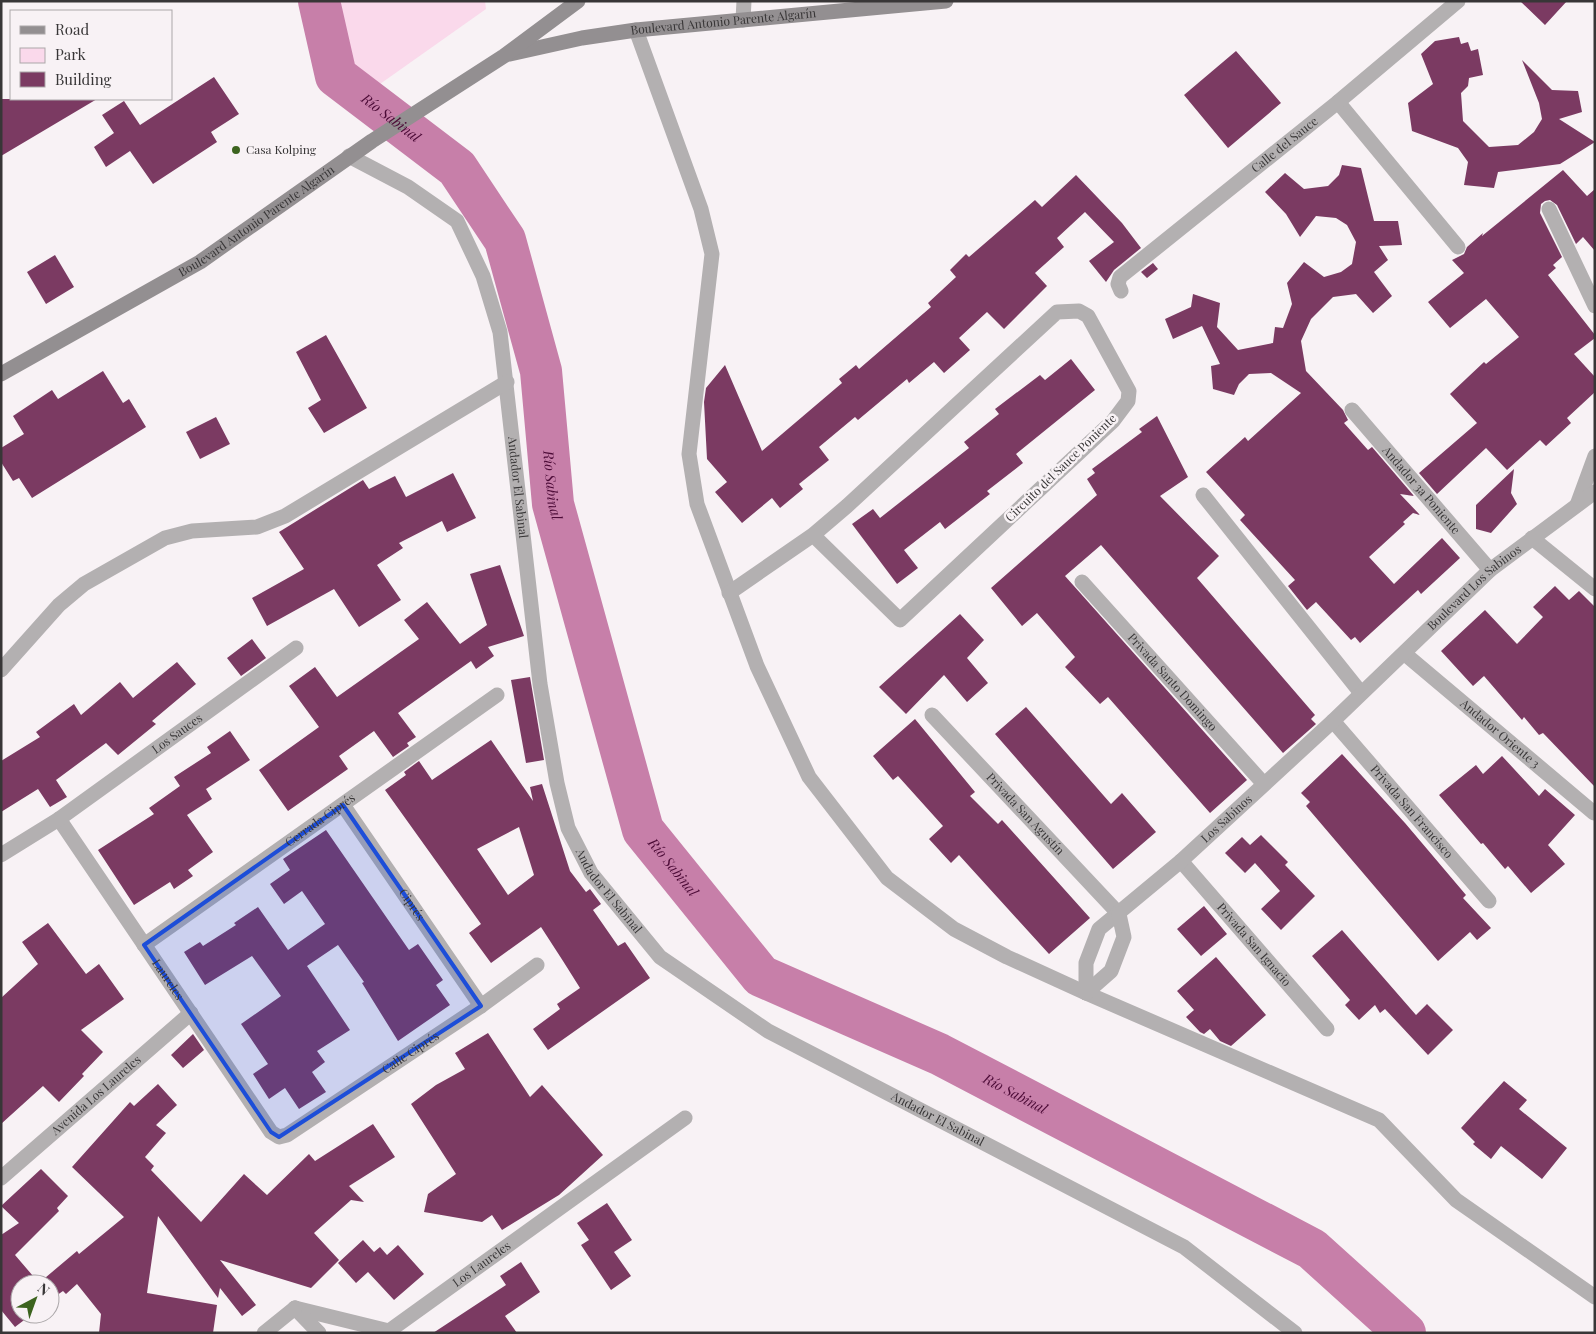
<svg xmlns="http://www.w3.org/2000/svg" width="1596" height="1334" viewBox="0 0 1596 1334" font-family="'Playfair Display',serif">
<style>
.green{fill:#fad9eb}
.lines{fill:none;stroke-linecap:round;stroke-linejoin:round}
.river{stroke:#c77fa9;stroke-width:42}
.building{fill:#7b3a62;fill-rule:evenodd}
.street{stroke:#b3b0b1;stroke-width:15}
.secondary{stroke:#938f91;stroke-width:15}
.marked{fill:#1d4ed8;fill-opacity:0.2;stroke:#1d4ed8;stroke-width:4;stroke-linejoin:round}
.poi-dot{fill:#3c631e;stroke:#f8f2f5;stroke-width:2}
.labels{text-anchor:middle;stroke-width:5;stroke-linejoin:round;paint-order:stroke}
.street-label{font-size:12px;fill:#383637;stroke:#f8f2f5}
.poi-label{font-size:12px;fill:#383637;stroke:#f8f2f5;text-anchor:start}
.water-label{font-size:14px;font-style:italic;fill:#4c0b37;stroke:#f8f2f5}
</style>
<rect width="100%" height="100%" fill="#f8f2f5"/>
<path class="green" d="M319,1h166l1,8 -123,87 -27,-20z"/>
<g class="lines">
<path class="river" id="s1" d="M319,1l17,75 121,92 48,72 36,131 12,133 90,326 118,146 178,78 373,195 93,84"/>
</g>
<path class="building" d="M1520,1h47l-22,24z
M1459,37l2,7 7,-2 3,9 7,-2 5,26 -14,3 -1,8 -7,7 2,28 26,26 29,-2 16,-13 8,-13 -3,-16 -17,-43 30,30 26,1 4,21 -23,7 36,23 -35,22 -62,8 -4,16 -30,-3 4,-23 -10,-14 -46,-17 -4,-28 25,-19 -12,-30 14,-13z
M1236,51l45,52 -53,45 -44,-53z
M214,77l25,37 -28,18 6,10 -64,42 -23,-33 -24,16 -12,-20 20,-14 -12,-18 22,-14 16,24z
M1,99h96l-96,57z
M1342,165l19,3 13,53h24l4,24 -23,1 9,14 -14,12 18,24 -19,17 -17,-19 -23,3 -22,22 -10,22 5,30 37,39 5,10 -4,3 24,27 4,-3 42,49 -14,-2 20,21 -7,-2 -10,9 2,2 -36,33 25,27 48,-46 18,20 -39,36 -3,-4 -58,53 -5,-6 -4,3 -35,-38 -9,8 -19,-24 7,-6 -55,-60 5,-5 -39,-43 39,-35 3,4 53,-48 -30,-20 -22,1 -10,10 -5,11 -21,-6 -2,-23 9,-2 -18,-38 -29,13 -8,-20 26,-12 2,-13 27,9 -3,24 21,23 35,-7 2,-16 8,1 9,-24 -5,-21 17,-21 20,15 17,-5 11,-8 4,-22 -9,-17 -11,-7 -20,-2 -16,21 -14,-23 -21,-22 20,-19 19,16 24,-3 11,-11z
M1563,170l24,26 8,-7v62l-12,-14 -7,7 -19,-39 -7,-5 -5,1 -4,3 -1,9 22,44 -9,8 3,3 -8,7 47,60v3l-21,16 21,23v15l-28,26 4,5 -25,23 -6,-6 -33,30 -21,-22 -49,46 -18,-21 58,-50 -27,-29 34,-32 2,2 33,-27 -33,-38 -36,29 -22,-26 36,-29 -12,-13 12,-6 3,-7 16,-14 -1,3z
M1076,175l46,48 19,25 -27,22 -8,12 -17,-21 25,-19 -29,-30 -28,26 7,9 -29,26 12,13 -43,43 -17,-17 -28,26 11,12 -26,23 -10,-11 -25,21 -2,-4 -49,41 -3,-3 -36,30 10,13 -30,24 4,5 -23,19 -8,-10 -30,25 -27,-31 12,-10 -20,-23 -3,-57 2,-14 19,-23 37,86 80,-68 -3,-4 17,-14 3,4 72,-62 -3,-4 28,-26 -6,-7 16,-16 3,3 66,-57 7,7z
M55,255l19,32 -28,17 -19,-32z
M1153,263l5,6 -11,9 -6,-6z
M326,335l41,73 -43,25 -16,-25 13,-8 -25,-48z
M1071,359l24,31 -79,64 7,9 -36,28 3,3 -45,35 -5,-7 -36,28 14,18 -21,16 -45,-60 21,-15 7,9 89,-70 -5,-6 35,-28 -4,-5 45,-34 5,5z
M103,371l20,32 6,-4 17,28 -114,71 -13,-20 -6,3 -12,-19v-14l23,-14 -11,-18 39,-26 6,9z
M1157,416l31,61 -28,19 59,60 -22,22 118,137 -4,4 5,5 -33,29 -182,-208 -36,31 182,204 -37,33 -102,-116 -8,7 -35,-37 10,-10 -38,-44 -15,13 -31,-38 106,-93 -10,-16 8,-6 -3,-4 50,-37 -3,-3z
M216,417l14,27 -30,15 -14,-27z
M1514,469l-3,24 6,11 -26,29 -15,-4v-24z
M453,473l23,45 -29,14 -5,-11 -43,22 4,5 -26,17 24,35 -42,27 -25,-38 -67,37 -15,-28 52,-29 -25,-37 84,-52 6,9 26,-13 11,21z
M500,565l24,71 -36,11 6,9 -18,13 -5,-8 -73,52 18,24 -9,6 2,3 -16,11 -19,-26 -35,25 9,13 -60,42 -29,-41 60,-43 -30,-41 26,-19 22,30 82,-58 -15,-19 23,-18 33,42 27,-19 -17,-51z
M1555,586l14,14 10,-9 16,16v180l-52,-54 -4,2 -15,-18 -2,3 -38,-44 -11,10 -32,-35 44,-41 32,34 26,-27 -10,-10z
M960,614l24,26 -17,18 21,25 -21,19 -23,-27 -38,39 -27,-27z
M252,639l14,19 -25,18 -14,-18z
M177,662l19,22 -44,37 4,3 -38,31 -12,-12 -50,37 11,17 -17,10 -12,-18 -37,23v-51l39,-24 -4,-5 38,-28 7,11 39,-33 13,16z
M530,677l14,83 -18,3 -15,-83z
M1026,707l85,97 11,-11 34,39 -43,37 -118,-135z
M915,719l60,73 -5,4 28,28 4,-4 88,98 -41,36 -90,-99 -8,8 -22,-24 14,-13 -45,-50 -5,4 -20,-24z
M230,731l20,29 -44,29 6,10 -25,16 26,37 -25,18 5,6 -19,13 -4,-7 -36,23 -36,-55 56,-36 -5,-6 31,-22 -6,-9 37,-24 -4,-6z
M491,740l42,61 -3,-14 12,-3 28,87 16,21 4,-3 11,15 -8,6 25,36 7,-4 25,36 -102,72 -15,-21 27,-20 -3,-5 23,-16 -17,-27 -22,-34 -50,36 -22,-30 12,-9 -96,-134 21,-15 -2,-3 15,-11 13,19zM519,827l15,48 -26,20 -31,-46z
M1342,754l63,69 61,72 -3,3 28,30 -14,12 -7,-8 -32,29 -132,-155 4,-4 -9,-9z
M1502,756l37,40 6,-7 30,26 -27,30 17,19 -34,29 -23,-27 -3,3 -22,-26 -2,1 -42,-49 37,-30 7,9z
M326,830l83,120 9,-6 25,36 -7,5 14,20 -52,36 -36,-58 2,-1 -26,-37 -31,21 43,64 -33,21 8,11 -13,10 14,20 -27,17 -14,-21 -16,11 -16,-25 15,-10 -27,-40 40,-28 -29,-40 -47,29 -21,-33 16,-10 3,4 33,-21 -2,-2 24,-16 30,43 37,-26 -23,-33 -18,13 -14,-20 20,-14 -7,-11z
M1261,835l27,27 -3,3 30,31 -34,34 -20,-21 19,-18 -25,-28 -10,10 -20,-20 17,-16 8,8z
M1204,906l23,28 -26,22 -24,-27z
M48,923l38,51 13,-10 25,35 -43,31 22,22 -21,22 2,2 -25,26 -16,-16 -42,38v-126l37,-34 -16,-22z
M1342,930l74,85 11,-11 26,26 -25,25 -43,-46 -5,4 -5,-8 -16,15 -14,-15 5,-5 -38,-44z
M1216,957l50,58 -35,31 -11,-5 -10,-12 -6,5 -4,-2 -14,-15 8,-7 -17,-19z
M488,1033l42,64 12,-12 61,70 -44,40 -57,35 -10,-15 -10,7 -58,-10 4,-18 28,-20 -45,-70 25,-19 29,-16 -10,-16z
M193,1034l11,16 -21,18 -12,-13z
M1504,1081l23,19 -8,9 48,39 -25,31 -41,-33 -10,13 -18,-15 2,-2 -14,-14z
M158,1084l19,21 -21,20 10,8 -21,24 9,9 -3,4 50,52 43,-48 23,21 42,-41 6,7 58,-37 22,33 -46,29 15,16 -13,-2 -37,33 25,27 -28,28 -91,-28 36,45 -14,11 -22,-28 -2,10 -60,-82 -11,77 70,12 -4,28h-114l2,-19 -24,-30 -11,10 -3,-3 -13,9v-16h-30v30h12l-17,13 -14,-17v-75l18,-12 -18,-17 40,-37 27,27 -11,12 2,3 -44,44 24,28 38,-32 2,3 45,-37 -52,-50 58,-65 4,4z
M607,1203l25,37 -18,12 17,24 -20,14 -30,-45 8,-5 -12,-17z
M363,1240l11,12 6,-5 7,8 11,-10 26,29 -30,26 -26,-28 -12,11 -18,-20z
M521,1262l19,30 -35,24 12,17h-84l73,-48 -6,-9z"/>
<g class="lines">
<g class="street">
<path d="M743,20l1,-19"/>
<path d="M636,30l65,179 11,45 -23,200 8,50 60,162 52,111 78,101 67,51 53,28 79,36 293,127 77,80 139,97"/>
<path d="M1338,102l120,145"/>
<path id="s2" d="M349,156l59,31 49,34 26,55 17,56 40,352 17,99 11,45 23,45 69,84 108,74 416,216 111,86"/>
<path d="M1549,209l46,97"/>
<path id="s3" d="M1121,291l-3,-7 2,-7 218,-175 120,-101"/>
<path id="s4" d="M1352,410l138,160"/>
<path d="M1203,495l158,198"/>
<path d="M1577,505l18,-49"/>
<path d="M1532,538l63,51"/>
<path id="s5" d="M1082,582l181,201"/>
<path d="M729,593l84,-58 34,-29 210,-194 22,-1 9,5 41,75 -1,10 -15,20 -213,199 -87,-85"/>
<path id="s6" d="M1405,654l189,159"/>
<path d="M1,670l58,-65 25,-21 81,-46 27,-7 65,-4 28,-11 222,-134"/>
<path id="s7" d="M932,715l187,199"/>
<path id="s8" d="M1333,721l156,180"/>
<path id="s9" d="M343,805l138,201"/>
<path id="s10" d="M59,819l212,313 8,5 8,-2 194,-129 56,-41"/>
<path id="s11" d="M1,855l58,-36 237,-171"/>
<path id="s12" d="M1181,861l146,168"/>
<path id="s13" d="M144,945l353,-250"/>
<path id="s14" d="M1086,993v-30l13,-34 82,-68 152,-140 157,-151 105,-78"/>
<path d="M1086,993l25,-22 13,-34 -5,-23"/>
<path id="s15" d="M1,1178l190,-165"/>
<path id="s16" d="M295,1308l94,23 296,-213"/>
<path d="M295,1308l24,25"/>
<path d="M264,1333l31,-25"/>
</g>
<g class="secondary">
<path id="s17" d="M510,54l72,-16 54,-8 310,-29"/>
<path id="s18" d="M1,374l199,-112 172,-121 132,-85 74,-55"/>
</g>
</g>
<path class="marked" d="M343,805l138,201 -202,131 -8,-5 -127,-187z"/>
<circle class="poi-dot" cx="236" cy="150" r="5"/>
<g class="labels">
<g class="street-label">
<text dy="4" stroke="none"><textPath href="#s17" startOffset="216">Boulevard Antonio Parente Algarín</textPath></text>
<text dy="4" stroke="none"><textPath href="#s3" startOffset="226">Calle del Sauce</textPath></text>
<text dy="4" stroke="none"><textPath href="#s18" startOffset="298">Boulevard Antonio Parente Algarín</textPath></text>
<text transform="translate(1061 468) rotate(-44)" y="4">Circuito del Sauce Poniente</text>
<text dy="4" stroke="none"><textPath href="#s2" startOffset="402">Andador El Sabinal</textPath></text>
<text dy="4" stroke="none"><textPath href="#s4" startOffset="106">Andador 3a Poniente</textPath></text>
<text dy="4" stroke="none"><textPath href="#s14" startOffset="574">Boulevard Los Sabinos</textPath></text>
<text dy="4" stroke="none"><textPath href="#s5" startOffset="135">Privada Santo Domingo</textPath></text>
<text dy="4" stroke="none"><textPath href="#s11" startOffset="214">Los Sauces</textPath></text>
<text dy="4" stroke="none"><textPath href="#s6" startOffset="124">Andador Oriente 3</textPath></text>
<text dy="4" stroke="none"><textPath href="#s8" startOffset="120">Privada San Francisco</textPath></text>
<text dy="4" stroke="none"><textPath href="#s7" startOffset="136">Privada San Agustín</textPath></text>
<text dy="4" stroke="none"><textPath href="#s14" startOffset="235">Los Sabinos</textPath></text>
<text dy="4" stroke="none"><textPath href="#s13" startOffset="216">Cerrada Ciprés</textPath></text>
<text dy="4" stroke="none"><textPath href="#s2" startOffset="822">Andador El Sabinal</textPath></text>
<text dy="4" stroke="none"><textPath href="#s9" startOffset="121">Ciprés</textPath></text>
<text dy="4" stroke="none"><textPath href="#s12" startOffset="111">Privada San Ignacio</textPath></text>
<text dy="4" stroke="none"><textPath href="#s10" startOffset="194">Laureles</textPath></text>
<text dy="4" stroke="none"><textPath href="#s10" startOffset="544">Calle Ciprés</textPath></text>
<text dy="4" stroke="none"><textPath href="#s15" startOffset="126">Avenida Los Laureles</textPath></text>
<text dy="4" stroke="none"><textPath href="#s2" startOffset="1228">Andador El Sabinal</textPath></text>
<text dy="4" stroke="none"><textPath href="#s16" startOffset="211">Los Laureles</textPath></text>
</g>
<g class="poi-label">
<text x="246" y="154">Casa Kolping</text>
</g>
<g class="water-label">
<text dy="5" stroke="none"><textPath href="#s1" startOffset="146">Río Sabinal</textPath></text>
<text dy="5" stroke="none"><textPath href="#s1" startOffset="566">Río Sabinal</textPath></text>
<text dy="5" stroke="none"><textPath href="#s1" startOffset="971">Río Sabinal</textPath></text>
<text dy="5" stroke="none"><textPath href="#s1" startOffset="1391">Río Sabinal</textPath></text>
</g>
</g>
<rect width="1596" height="1334" fill="none" stroke="#383637" stroke-width="5"/>
<rect x="10" y="10" width="162" height="90" fill="#f8f2f5" stroke="#aba7a9"/>
<rect x="20" y="26" width="25" height="8" fill="#938f91" stroke="#aba7a9"/>
<text x="55" y="35" font-size="15" fill="#383637">Road</text>
<rect x="20" y="48" width="25" height="15" fill="#fad9eb" stroke="#aba7a9"/>
<text x="55" y="60" font-size="15" fill="#383637">Park</text>
<rect x="20" y="72" width="25" height="15" fill="#7b3a62" stroke="#aba7a9"/>
<text x="55" y="85" font-size="15" fill="#383637">Building</text>
<g transform="translate(35 1299) rotate(41)"><circle r="24" fill="#f8f2f5" stroke="#aba7a9"/>
<path d="M0-4L9 19L0 12L-9 19Z" fill="#3c631e"/>
<text y="-8" font-size="14" font-weight="bold" text-anchor="middle" fill="#383637">N</text>
</g>
</svg>
